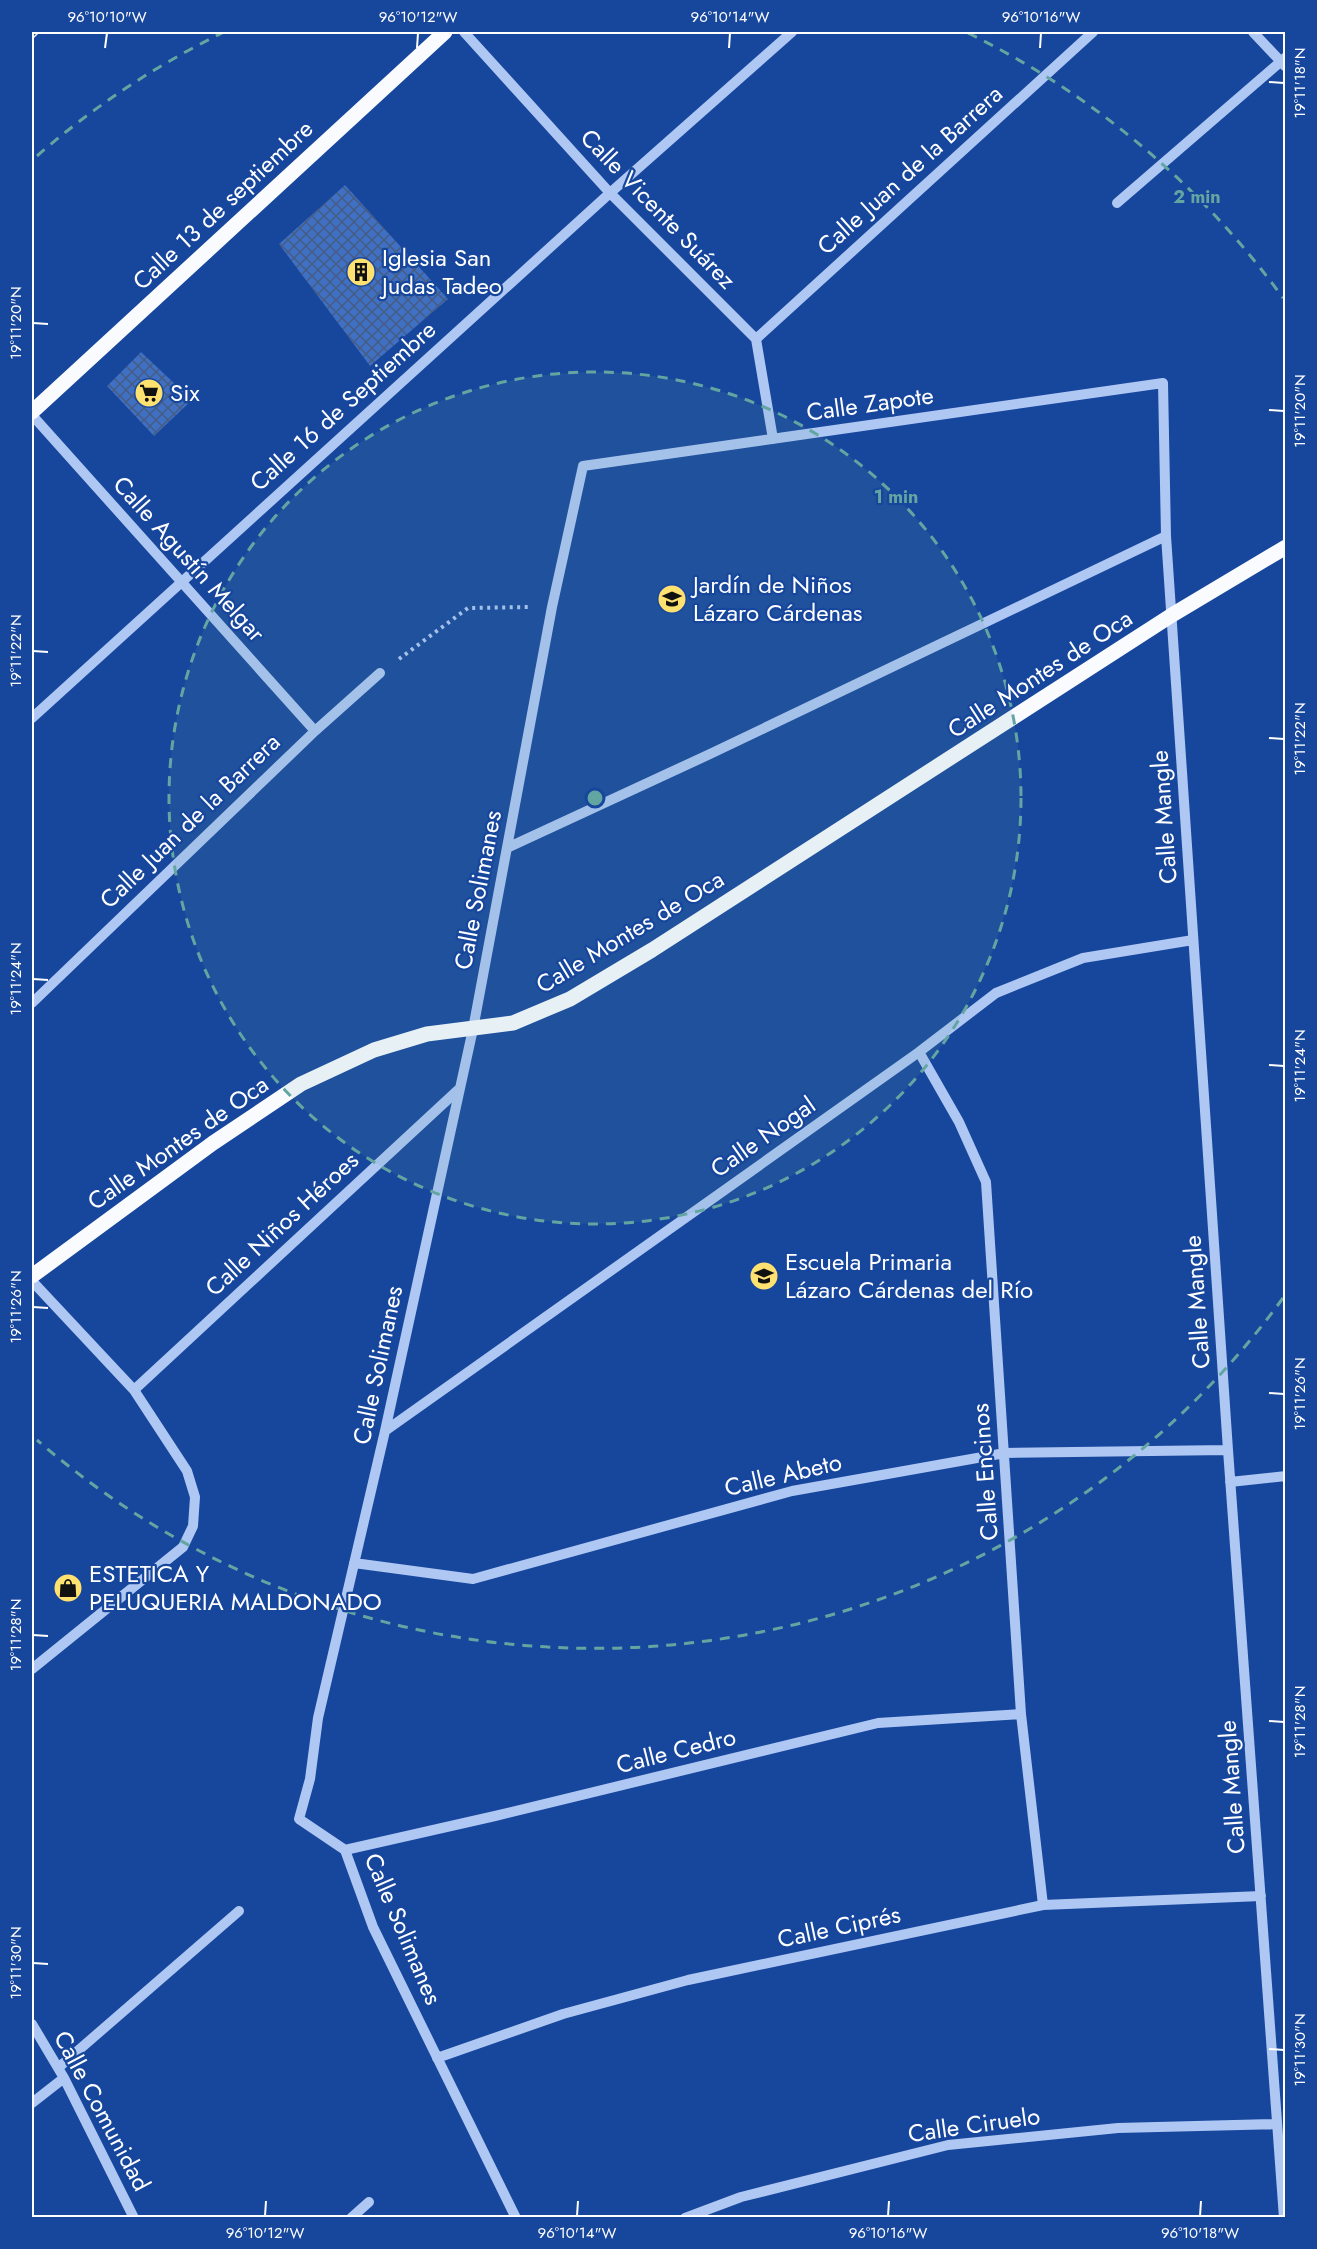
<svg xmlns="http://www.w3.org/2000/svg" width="1317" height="2249" viewBox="0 0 1317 2249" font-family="Jost,sans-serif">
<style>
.building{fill:url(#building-cross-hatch)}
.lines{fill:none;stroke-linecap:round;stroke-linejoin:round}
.path{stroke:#aec7f3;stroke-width:4;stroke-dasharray:3 4.5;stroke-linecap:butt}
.minor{stroke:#aec7f3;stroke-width:10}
.major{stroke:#fafbff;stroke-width:15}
.rail-casing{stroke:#fff;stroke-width:7}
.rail{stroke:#17469d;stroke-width:4.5;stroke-dasharray:14;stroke-linecap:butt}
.ticks{fill:none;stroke:#fff;stroke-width:2}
.ring{fill:none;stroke:#63a6a1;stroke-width:3;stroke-dasharray:10 8}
.labels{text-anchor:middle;stroke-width:4.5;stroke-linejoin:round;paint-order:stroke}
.street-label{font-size:24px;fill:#fff;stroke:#17469d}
.poi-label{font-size:24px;fill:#fff;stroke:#17469d;text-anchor:start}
.centre{fill:#63a6a1;stroke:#17469d;stroke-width:3}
.ring-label{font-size:18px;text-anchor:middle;font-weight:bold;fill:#63a6a1;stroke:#17469d;stroke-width:4.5;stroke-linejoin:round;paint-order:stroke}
.neatline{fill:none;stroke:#fff;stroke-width:2}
.ticks-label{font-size:15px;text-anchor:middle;fill:#fff}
</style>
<defs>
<pattern id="building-cross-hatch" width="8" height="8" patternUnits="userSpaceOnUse" patternTransform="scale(1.5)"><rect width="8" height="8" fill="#3f70c3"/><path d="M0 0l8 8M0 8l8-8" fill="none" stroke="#465c82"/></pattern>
</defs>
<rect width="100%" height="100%" fill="#17469d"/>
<path class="building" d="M345,185l103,114 -78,67 -91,-122z
M141,352l51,48 -38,36 -47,-50z"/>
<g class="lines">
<path class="path" d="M399,659l69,-51 62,-1"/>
<path class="minor" d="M464,32l146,161 146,146 17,100
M1253,32l32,34
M1117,203l169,-146
M756,339l337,-307
M32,415l283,316
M32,718l578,-525 182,-161
M507,848l203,-94 456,-218
M32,1003l283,-272 65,-58
M919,1052l40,70 27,60 35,532 22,191
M32,1281l102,109 53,81 8,26 -2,29 -10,21 -151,122
M134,1390l324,-300
M385,1431l534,-379 77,-59 87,-35 110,-18
M1230,1482l56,-6
M354,1563l119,16 319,-88 213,-38 223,-3
M345,1850l150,-34 383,-93 143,-9
M32,2024l32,54 70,140
M437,2058l126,-44 125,-34 355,-75 218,-9
M58,2068l181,-157
M32,2103l32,-25
M351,2218l18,-16
M516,2218l-143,-291 -28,-77 -46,-31 11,-40 8,-61 67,-287 88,-402 79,-422 31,-141 580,-83 3,153 62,914 56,768
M685,2218l56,-21 207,-52 170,-17 159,-4"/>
<path class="major" d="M32,412l413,-380
M32,1276l181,-133 88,-59 73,-34 53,-16 86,-11 57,-24 82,-49 520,-335 114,-68"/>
<g class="rail-casing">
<path id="rail" d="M32,35l3,-3"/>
</g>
<use href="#rail" class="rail"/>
</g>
<path class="ticks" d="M105,48l2,-15M417,48l1,-15M729,48l1,-15M1040,48l1,-15M1269,82l15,1M33,323l15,1M1269,410l15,1M33,651l15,1M1269,738l15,1M33,979l15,1M1269,1065l15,1M33,1307l15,1M1269,1393l15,1M33,1635l15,1M1269,1721l15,1M33,1963l15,1M1269,2049l15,1M265,2216l1,-15M577,2216l1,-15M888,2216l1,-15M1200,2216l1,-15"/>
<circle cx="595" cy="798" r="426" fill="#63a6a1" fill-opacity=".12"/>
<g class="ring">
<circle cx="595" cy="798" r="426"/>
<path d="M1283 1298A851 851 0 0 1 37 1440M37 156A851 851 0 0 1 222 33M968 33A851 851 0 0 1 1283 298"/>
</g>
<defs>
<g id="building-disc" transform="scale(1.5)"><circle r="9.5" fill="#ffe170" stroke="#17469d"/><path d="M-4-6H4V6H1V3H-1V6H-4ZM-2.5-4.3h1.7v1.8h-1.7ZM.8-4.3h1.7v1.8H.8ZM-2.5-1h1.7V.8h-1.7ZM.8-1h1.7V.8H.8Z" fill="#111"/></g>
<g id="supermarket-disc" transform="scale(1.5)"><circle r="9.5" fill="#ffe170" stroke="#17469d"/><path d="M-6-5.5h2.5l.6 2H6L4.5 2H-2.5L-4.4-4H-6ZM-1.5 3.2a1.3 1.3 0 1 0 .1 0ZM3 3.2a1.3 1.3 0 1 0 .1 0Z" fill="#111"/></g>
<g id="school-disc" transform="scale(1.5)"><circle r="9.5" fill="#ffe170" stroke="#17469d"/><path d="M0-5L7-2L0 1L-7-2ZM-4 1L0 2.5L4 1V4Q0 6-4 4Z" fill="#111"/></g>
<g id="shop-disc" transform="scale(1.5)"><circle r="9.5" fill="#ffe170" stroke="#17469d"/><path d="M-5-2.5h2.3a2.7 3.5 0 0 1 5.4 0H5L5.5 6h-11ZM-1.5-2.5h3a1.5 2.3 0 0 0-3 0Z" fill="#111"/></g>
</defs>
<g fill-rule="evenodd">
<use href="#building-disc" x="361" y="272"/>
<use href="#supermarket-disc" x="149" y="393"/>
<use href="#school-disc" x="672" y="599"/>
<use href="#school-disc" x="764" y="1276"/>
<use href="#shop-disc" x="68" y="1588"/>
</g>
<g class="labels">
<g class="street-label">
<text transform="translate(910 170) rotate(-42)" y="8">Calle Juan de la Barrera</text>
<text transform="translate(223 205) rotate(-43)" y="8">Calle 13 de septiembre</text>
<text transform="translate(658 209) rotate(46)" y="8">Calle Vicente Suárez</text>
<text transform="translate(870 404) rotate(-8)" y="8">Calle Zapote</text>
<text transform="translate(343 406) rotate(-42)" y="8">Calle 16 de Septiembre</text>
<text transform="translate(189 559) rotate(48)" y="8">Calle Agustín Melgar</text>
<text transform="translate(1040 674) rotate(-33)" y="8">Calle Montes de Oca</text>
<text transform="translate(1164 817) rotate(-94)" y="8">Calle Mangle</text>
<text transform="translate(190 821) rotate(-44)" y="8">Calle Juan de la Barrera</text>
<text transform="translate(478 890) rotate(-79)" y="8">Calle Solimanes</text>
<text transform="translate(630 932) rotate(-31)" y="8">Calle Montes de Oca</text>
<text transform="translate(763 1137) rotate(-35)" y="8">Calle Nogal</text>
<text transform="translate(178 1143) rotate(-35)" y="8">Calle Montes de Oca</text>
<text transform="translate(282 1224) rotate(-43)" y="8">Calle Niños Héroes</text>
<text transform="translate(1197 1302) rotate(-94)" y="8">Calle Mangle</text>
<text transform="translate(378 1365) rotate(-78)" y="8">Calle Solimanes</text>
<text transform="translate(985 1472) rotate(-94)" y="8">Calle Encinos</text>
<text transform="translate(783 1475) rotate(-13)" y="8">Calle Abeto</text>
<text transform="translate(676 1751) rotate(-14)" y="8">Calle Cedro</text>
<text transform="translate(1232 1787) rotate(-94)" y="8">Calle Mangle</text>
<text transform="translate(839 1927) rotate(-12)" y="8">Calle Ciprés</text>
<text transform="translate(403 1929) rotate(67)" y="8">Calle Solimanes</text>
<text transform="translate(102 2111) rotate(62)" y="8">Calle Comunidad</text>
<text transform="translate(974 2125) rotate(-8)" y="8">Calle Ciruelo</text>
</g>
<g class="poi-label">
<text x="382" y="266">Iglesia San<tspan x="382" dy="28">Judas Tadeo</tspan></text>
<text x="170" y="401">Six</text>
<text x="693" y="593">Jardín de Niños<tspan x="693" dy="28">Lázaro Cárdenas</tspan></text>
<text x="785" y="1270">Escuela Primaria<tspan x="785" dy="28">Lázaro Cárdenas del Río</tspan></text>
<text x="89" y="1582">ESTETICA Y<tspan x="89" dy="28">PELUQUERIA MALDONADO</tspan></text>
</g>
</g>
<circle cx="595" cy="798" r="9" class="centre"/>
<g class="ring-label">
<text x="1197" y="203">2 min</text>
<text x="896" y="503">1 min</text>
</g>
<rect width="1317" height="2249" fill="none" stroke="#17469d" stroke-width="66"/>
<rect x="33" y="33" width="1251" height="2183" class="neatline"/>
<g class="ticks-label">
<text x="107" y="22">96°10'10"W</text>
<text x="418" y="22">96°10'12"W</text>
<text x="730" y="22">96°10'14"W</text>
<text x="1041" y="22">96°10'16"W</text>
<text transform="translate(1300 83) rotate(-90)" y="5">19°11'18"N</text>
<text transform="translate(16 323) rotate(-90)" y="5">19°11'20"N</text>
<text transform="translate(1300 411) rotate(-90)" y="5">19°11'20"N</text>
<text transform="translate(16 651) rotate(-90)" y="5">19°11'22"N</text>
<text transform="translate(1300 739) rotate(-90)" y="5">19°11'22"N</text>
<text transform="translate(16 979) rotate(-90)" y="5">19°11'24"N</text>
<text transform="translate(1300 1066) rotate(-90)" y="5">19°11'24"N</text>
<text transform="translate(16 1307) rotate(-90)" y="5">19°11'26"N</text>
<text transform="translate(1300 1394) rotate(-90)" y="5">19°11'26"N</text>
<text transform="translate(16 1635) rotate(-90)" y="5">19°11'28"N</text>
<text transform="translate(1300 1722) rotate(-90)" y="5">19°11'28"N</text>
<text transform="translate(16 1963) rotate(-90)" y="5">19°11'30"N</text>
<text transform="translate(1300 2050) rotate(-90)" y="5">19°11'30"N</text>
<text x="265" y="2238">96°10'12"W</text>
<text x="577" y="2238">96°10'14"W</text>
<text x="888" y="2238">96°10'16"W</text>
<text x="1200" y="2238">96°10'18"W</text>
</g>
</svg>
